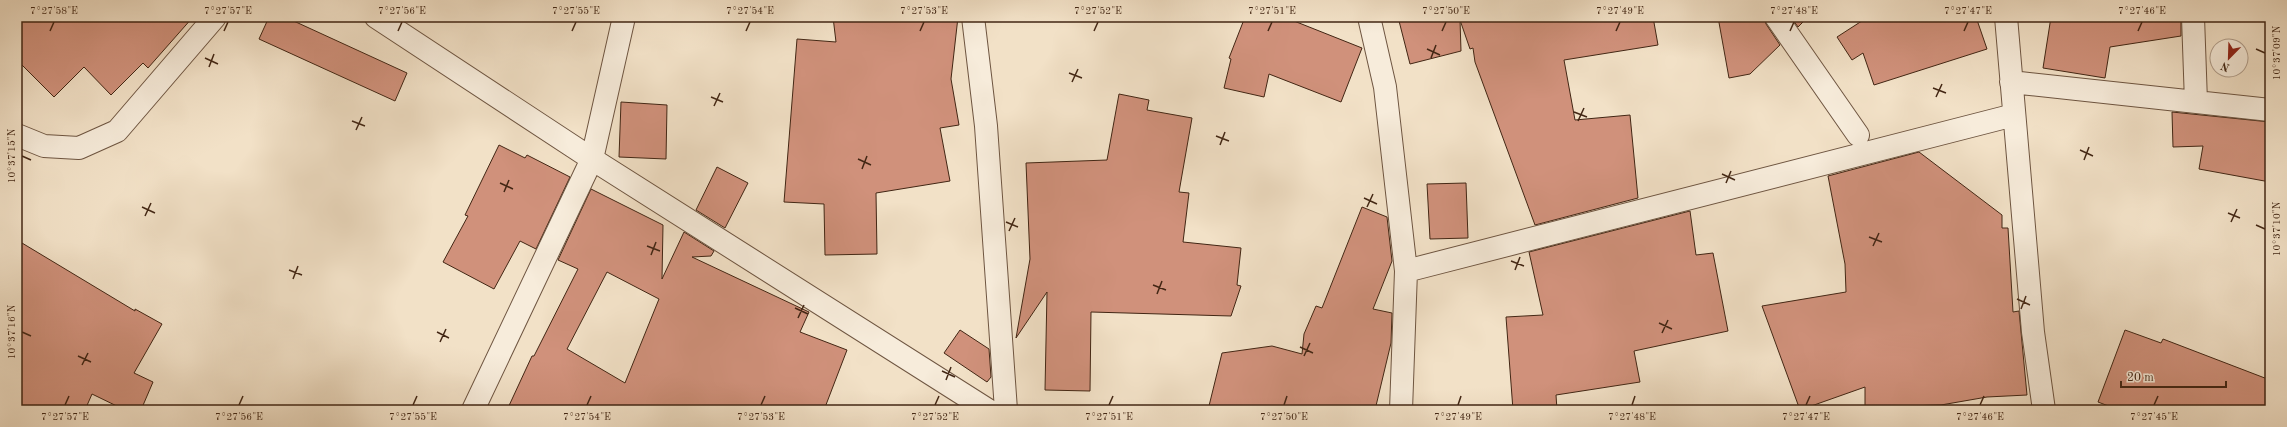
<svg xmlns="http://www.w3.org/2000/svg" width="2287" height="427" viewBox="0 0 2287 427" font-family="'Old Standard TT',serif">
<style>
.building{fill:#d0917b;stroke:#422614;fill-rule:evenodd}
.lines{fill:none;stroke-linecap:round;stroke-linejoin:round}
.minor-casing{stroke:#6e5541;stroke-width:24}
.minor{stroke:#f7ecdb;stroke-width:22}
.ticks{fill:none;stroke:#422614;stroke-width:1.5}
.neatline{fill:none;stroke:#422614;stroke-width:1.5}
.ticks-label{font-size:10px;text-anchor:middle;fill:#422614}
</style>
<rect width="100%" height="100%" fill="#f2e1c7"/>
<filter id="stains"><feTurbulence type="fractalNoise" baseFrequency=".005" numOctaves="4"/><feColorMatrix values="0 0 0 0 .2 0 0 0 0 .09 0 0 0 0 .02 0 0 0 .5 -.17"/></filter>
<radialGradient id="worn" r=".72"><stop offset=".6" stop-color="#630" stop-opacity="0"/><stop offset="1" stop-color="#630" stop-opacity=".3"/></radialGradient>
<path class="building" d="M17,17h176l-45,51 -5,-5 -32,32 -27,-28 -30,30 -37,-37z
M269,17h16l122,56 -12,28 -136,-62z
M833,17h125l-7,62 8,46 -19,3 10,53 -74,12 1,61 -52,1 -1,-51 -40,-2 13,-163 39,3z
M1245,17h39l78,31 -21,54 -72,-28 -5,23 -40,-9 7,-29 -2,-1z
M1398,17h255l5,28 -94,15 11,60 55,-5 8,83 -103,27 -60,-163 -2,-14 -3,1 -10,-29 1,31 -51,13z
M1718,17h46l2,7 14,21 -30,29 -21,4z
M1791,17h17l-10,10z
M1868,17h108l11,32 -113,36 -11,-32 -11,7 -15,-23z
M2051,17h130v19l-71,11 -5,31 -62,-10z
M1119,94l30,6 -2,10 45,8 -13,74 10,1 -6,49 58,6 -4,37 4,1 -10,30 -140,-4 -1,79 -45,-1 2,-98 -31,46 14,-79 -4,-96 81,-3z
M621,102l46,3 -1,54 -47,-2z
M2172,112l98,10v60l-71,-13 4,-23 -30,1z
M499,145l26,13 2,-3 43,22 -34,72 -16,-8 -26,48 -51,-27 25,-46 -3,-1z
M1919,152l83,63v13h6l5,84 6,-1 8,84 -40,2 -46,8 -76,2v-20l-65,23 -38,-104 84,-14 -1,-28 -17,-88z
M717,167l31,16 -23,45 -29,-18z
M1466,183l2,55 -38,1 -3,-55z
M591,189l72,36 -1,54 22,-47 30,19 -3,5 -19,1 117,55 -9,20 47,18 -23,60h-317l25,-54h2l44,-87 -20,-9zM607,272l52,27 -34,84 -58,-34z
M1362,207l25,10 5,44 -19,48 19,4 -1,30 -16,67h-167l14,-57 50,-7 30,8 2,-20 12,-28 6,2z
M1690,211l6,44 17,-2 15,78 -94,20 6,31 -84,13 1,15h-44l-7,-93 37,-2 -14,-63z
M17,240l118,71v-2l27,15 -28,49 19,9 -12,28h-16l-33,-16 -7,16h-68z
M960,330l29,19 2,28 -4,5 -43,-29z
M2125,330l36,13 2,-4 107,41v30h-151l-21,-8z"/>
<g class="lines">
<g class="minor-casing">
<path id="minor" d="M376,17l216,142 396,251
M973,17l13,109 20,284
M1369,17l16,70 21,184 -5,139
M1776,17l82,118
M2006,17l27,315 11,78
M2193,17l3,85
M2011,82l259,28
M17,135l27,11 35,2 38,-17 98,-114
M1406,271l608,-156
M473,410l119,-251 32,-142"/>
</g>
<use href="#minor" class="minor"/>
</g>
<path class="ticks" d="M50,31l4,-9M224,31l4,-9M398,31l4,-9M572,31l4,-9M746,31l4,-9M920,31l4,-9M1094,31l4,-9M1268,31l4,-9M1442,31l4,-9M1616,31l4,-9M1790,31l4,-9M1964,31l4,-9M2138,31l4,-9M1427,49l13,6M2256,49l9,4M205,58l13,6M1431,58l5,-13M209,67l5,-13M1069,73l13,5M1072,82l6,-13M1933,88l13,5M711,97l12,5M1936,97l6,-13M714,106l6,-13M1574,112l13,5M352,121l13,5M1578,121l6,-13M356,130l6,-13M1216,136l13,5M1220,145l5,-13M2080,150l13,6M22,156l9,4M858,159l13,6M2084,160l5,-13M862,169l5,-13M1722,174l13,6M500,183l13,6M1726,183l5,-12M504,192l5,-12M1364,198l13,6M142,207l13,6M1367,207l6,-13M2228,213l12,5M145,216l6,-13M1006,222l12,5M2231,222l6,-13M2256,225l9,4M1009,231l6,-13M1869,237l13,5M647,246l13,5M1873,246l6,-13M651,255l5,-13M1511,261l13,5M289,270l13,5M1515,270l5,-13M293,279l5,-13M1153,285l13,5M1157,294l5,-13M2017,299l13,6M795,308l13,6M2021,309l5,-13M798,318l6,-13M1659,323l13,6M22,332l9,4M437,332l12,6M1662,333l6,-13M440,342l6,-13M1300,347l13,6M78,356l13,6M1304,356l6,-13M82,365l6,-12M942,371l13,6M946,380l5,-13M65,405l4,-9M239,405l4,-9M413,405l4,-9M587,405l4,-9M761,405l4,-9M935,405l4,-9M1109,405l4,-9M1284,405l3,-9M1458,405l3,-9M1632,405l3,-9M1806,405l4,-9M1980,405l4,-9M2154,405l4,-9"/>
<rect width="2287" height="427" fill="none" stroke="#f2e1c7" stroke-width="44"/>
<g transform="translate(2229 58) rotate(203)"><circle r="19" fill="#f7ecdb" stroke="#af9d8b"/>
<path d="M0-3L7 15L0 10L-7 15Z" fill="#8f2418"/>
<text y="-6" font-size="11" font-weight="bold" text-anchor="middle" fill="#422614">N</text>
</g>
<path d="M2121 381v6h105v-6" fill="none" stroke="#422614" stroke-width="2"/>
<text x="2127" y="381" font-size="12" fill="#422614" stroke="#f7ecdb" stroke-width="3" paint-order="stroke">20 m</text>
<rect x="22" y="22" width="2243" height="383" class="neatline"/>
<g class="ticks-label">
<text x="54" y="14">7°27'58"E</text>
<text x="228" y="14">7°27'57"E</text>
<text x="402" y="14">7°27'56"E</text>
<text x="576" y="14">7°27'55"E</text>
<text x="750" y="14">7°27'54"E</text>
<text x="924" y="14">7°27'53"E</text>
<text x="1098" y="14">7°27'52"E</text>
<text x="1272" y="14">7°27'51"E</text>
<text x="1446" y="14">7°27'50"E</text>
<text x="1620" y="14">7°27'49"E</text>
<text x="1794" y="14">7°27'48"E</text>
<text x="1968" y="14">7°27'47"E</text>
<text x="2142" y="14">7°27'46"E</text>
<text transform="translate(2276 53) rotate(-90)" y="4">10°37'09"N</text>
<text transform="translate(11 156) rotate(-90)" y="4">10°37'15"N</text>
<text transform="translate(2276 229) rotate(-90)" y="4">10°37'10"N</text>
<text transform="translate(11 332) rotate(-90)" y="4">10°37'16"N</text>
<text x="65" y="420">7°27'57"E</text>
<text x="239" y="420">7°27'56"E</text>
<text x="413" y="420">7°27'55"E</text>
<text x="587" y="420">7°27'54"E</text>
<text x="761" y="420">7°27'53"E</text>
<text x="935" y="420">7°27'52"E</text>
<text x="1109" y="420">7°27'51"E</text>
<text x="1284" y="420">7°27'50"E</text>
<text x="1458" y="420">7°27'49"E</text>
<text x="1632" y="420">7°27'48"E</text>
<text x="1806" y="420">7°27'47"E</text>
<text x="1980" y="420">7°27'46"E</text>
<text x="2154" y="420">7°27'45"E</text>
</g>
<rect width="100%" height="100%" filter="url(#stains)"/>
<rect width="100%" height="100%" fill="url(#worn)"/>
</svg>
